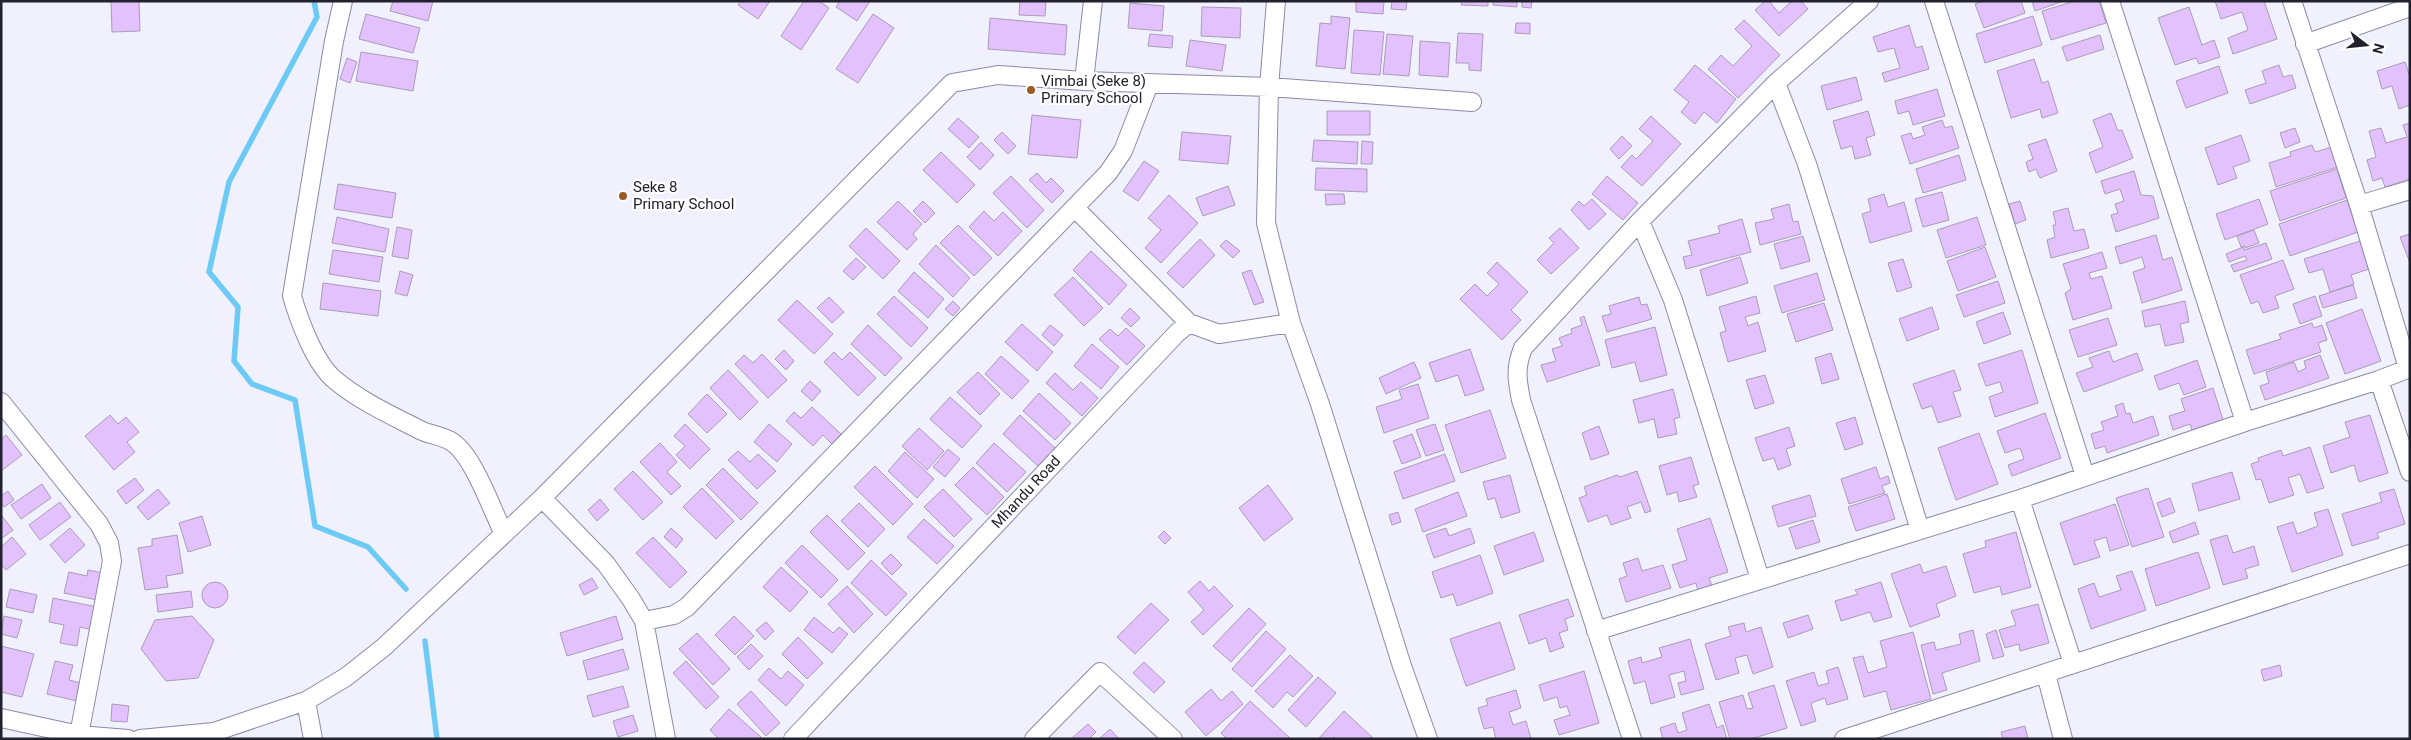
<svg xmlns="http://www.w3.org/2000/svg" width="2411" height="740" viewBox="0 0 2411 740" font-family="Roboto,sans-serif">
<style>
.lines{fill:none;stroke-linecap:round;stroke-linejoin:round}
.stream{stroke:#6dcaf5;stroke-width:5.5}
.building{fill:#e2c1fc;stroke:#ab9cb8}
.street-casing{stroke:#898ba7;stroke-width:20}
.street{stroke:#fff;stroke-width:18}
.poi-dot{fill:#9a5925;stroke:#fff;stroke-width:2}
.labels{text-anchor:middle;stroke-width:4.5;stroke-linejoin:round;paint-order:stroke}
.poi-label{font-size:15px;fill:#21222d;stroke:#fff;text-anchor:start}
.street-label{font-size:15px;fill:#21222d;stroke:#fff}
</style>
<rect width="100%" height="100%" fill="#f0f1fd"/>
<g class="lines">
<path class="stream" d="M314,1l3,16 -88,165 -20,90 29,35 -4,54 18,23 43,16 20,126 53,21 38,42
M425,641l12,98"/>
</g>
<path class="building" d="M111,1h28l1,30 -28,1z
M393,1h40l-5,20 -38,-10z
M741,1h29l-12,18 -20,-14z
M804,1h15l10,7 -28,42 -20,-14z
M840,1h30l-13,20 -21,-14z
M1020,1h26l-1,15 -26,-1z
M1356,1h28l-1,13 -27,-2z
M1392,1h15l-1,9 -15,-1z
M1462,1h26v5l-27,-1z
M1493,1h24v6l-24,-2z
M1522,1h10l-1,7 -9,-1z
M1765,1h4l10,12 13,-12h9l7,8 -29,27 -24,-26z
M1984,1h37l4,12 -41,15 -9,-24z
M2032,1h32l-29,10z
M2075,1h24l7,22 -55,17 -9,-29z
M2215,1h49l13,38 -44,15 -5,-16 20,-8 -6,-18 -21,7z
M1130,3l34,3 -2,25 -34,-3z
M1202,7l39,1 -1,30 -39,-2z
M2189,7l13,38 12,-5 6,17 -21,7 -3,-6 -21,7 -17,-47z
M366,14l54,14 -7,25 -54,-14z
M873,14l21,14 -36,55 -22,-14z
M1331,16l19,2 -5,51 -29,-3 4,-43 11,1z
M2033,16l9,29 -57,18 -9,-29z
M990,18l77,7 -2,30 -77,-6z
M1744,20l36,35 -42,43 -30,-29 13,-14 12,11 19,-20 -17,-17z
M1516,23h14v11l-15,-1z
M1909,25l7,23 6,-2 7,23 -44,13 -3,-9 18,-5 -6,-20 -16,4 -5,-15z
M1354,30l30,2 -4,43 -29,-2z
M1458,33l25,1 -2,37 -12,-1v-7h-13z
M1150,34l23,2 -1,12 -24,-2z
M1387,34l26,2 -4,40 -26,-2z
M2100,35l4,14 -37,12 -5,-14z
M1190,40l36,5 -4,26 -36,-5z
M1420,41l30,2 -2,34 -29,-2z
M361,52l57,9 -5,30 -57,-10z
M347,58l10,4 -7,21 -10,-4z
M2034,59l8,24 6,-2 10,32 -16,5 -2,-9 -29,9 -14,-47z
M2405,62l5,15v28l-11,4 -7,-23 -10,3 -5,-18z
M1695,65l41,34 -19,24 -13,-11 -9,12 -14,-12 8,-10 -15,-12z
M2279,65l4,12 9,-2 4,13 -46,16 -5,-14 21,-7 -4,-12z
M2219,66l9,27 -42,15 -10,-27z
M1856,77l6,23 -35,10 -6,-24z
M1937,89l8,27 -32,9 -4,-14 -11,3 -3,-13z
M1327,111h43v24h-43z
M1868,111l7,24 -9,3 5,17 -16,4 -3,-13 -11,3 -8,-28z
M2111,113l7,18 4,-1 11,28 -37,15 -7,-20 14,-6 -10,-27z
M1032,115l49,5 -4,38 -49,-4z
M1651,116l30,28 -39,42 -21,-19 11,-12 4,4 17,-18 -14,-12z
M958,118l21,19 -10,11 -21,-19z
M1942,120l3,8 7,-2 7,22 -49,16 -9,-28 10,-3 2,6 12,-4 -3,-8z
M2410,123v56l-25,8 -3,-9 -9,3 -6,-21 9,-3 -7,-26 12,-3 5,15 21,-6 -4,-12z
M2295,128l5,14 -15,6 -5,-15z
M1002,132l14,14 -8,8 -14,-14z
M1182,132l49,4 -3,28 -49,-4z
M2241,135l9,26 -17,6 4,11 -19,7 -13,-37z
M1622,136l10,10 -13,13 -9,-10z
M2046,139l11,32 -17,7 -4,-9 -7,3 -3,-10 7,-3 -5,-14z
M1314,140l44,2 -1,22 -45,-3z
M1362,141l11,1 -1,22h-11z
M981,142l13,13 -14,15 -13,-13z
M2312,145l3,7 17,-5 6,20 -62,20 -7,-24 22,-7 -1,-4z
M941,152l34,33 -18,18 -34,-33z
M1959,155l7,25 -43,13 -7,-24z
M1144,161l15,10 -21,30 -15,-10z
M1316,168l51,1v23l-52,-2z
M2337,169l9,29 -66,23 -10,-30z
M2134,171l7,24 12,1 6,22 -43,14 -5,-17 7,-2 -3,-9 9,-3 -4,-12 -15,5 -4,-13z
M1037,173l9,10 5,-5 13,13 -12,12 -23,-23z
M1011,176l33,34 -17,18 -34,-35z
M1607,176l31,27 -15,17 -31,-26z
M338,184l58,9 -4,25 -58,-9z
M1228,186l7,19 -32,11 -7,-18z
M1942,192l7,28 -26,7 -8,-28z
M1325,194h19l1,10 -19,1z
M1884,194l4,13 16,-5 8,29 -42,12 -8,-29 9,-3 -3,-12z
M1169,195l29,28 -37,40 -16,-15 16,-18 -13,-12z
M1592,199l14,15 -17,16 -18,-20 8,-9 5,5z
M2259,199l9,25 -43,16 -9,-26z
M2347,200l11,32 -68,24 -11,-32z
M898,201l24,23 -9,10 4,5 -10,11 -30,-28z
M923,201l12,12 -10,10 -12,-12z
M2020,201l6,19 -11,4 -6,-20z
M1789,204l4,18 5,-1 3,13 -41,11 -5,-22 19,-4 -3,-10z
M2068,208l6,23 10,-2 5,19 -38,10 -4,-18 8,-3 -2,-12h3l-3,-13z
M984,211l10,10 9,-9 19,19 -24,25 -29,-29z
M337,217l52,12 -4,23 -53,-9z
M1977,217l9,28 -40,13 -9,-28z
M1742,219l9,33 -65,17 -3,-12 9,-2 -4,-14 32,-8 -2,-7z
M958,225l34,33 -18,18 -34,-33z
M397,227l15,3 -4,29 -16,-3z
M866,228l34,33 -17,18 -34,-33z
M1560,228l19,20 -28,26 -14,-14 17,-17 -5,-5z
M2254,230l5,13 -14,5v-2l-4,1 -4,-11z
M2410,234v29l-10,-26z
M2156,235l7,25 9,-3 10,33 -40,13 -9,-31 12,-4 -3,-11 -22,7 -5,-17z
M1803,236l7,25 -29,8 -7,-25z
M1200,239l15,16 -32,33 -16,-15z
M1226,240l14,11 -7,7 -13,-12z
M2360,241l9,28 -18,6 3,9 -24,8 -7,-23 -14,4 -5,-14z
M2266,243l6,16 -38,13 -3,-7 16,-5 -2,-4 -16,6 -3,-8 17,-7 1,3z
M936,245l34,33 -17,19 -34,-33z
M1985,247l11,30 -38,14 -11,-30z
M333,250l50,7 -4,25 -50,-8z
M1091,251l36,34 -18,20 -36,-35z
M2102,252l5,16 -18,5 2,6 11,-3 10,32 -39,12 -8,-27 6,-4 -8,-25z
M1740,257l8,26 -41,13 -7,-26z
M856,258l10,9 -13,13 -10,-9z
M1903,259l9,28 -15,5 -9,-29z
M2283,260l11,29 -19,7 4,12 -16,5 -5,-12 -7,3 -11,-29z
M1497,262l31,30 -17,18 10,10 -19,20 -42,-41 15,-15 12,12 12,-12 -12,-11z
M1251,270l13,32 -10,3 -12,-32z
M400,271l13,4 -6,21 -12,-3z
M914,272l30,27 -16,19 -30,-27z
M1817,273l8,27 -43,13 -8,-27z
M1073,277l30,31 -19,18 -30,-31z
M1998,281l7,22 -41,14 -8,-22z
M323,283l58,8 -3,25 -58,-7z
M2353,285l4,13 -34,10 -4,-12z
M894,296l34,32 -17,19 -34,-33z
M1756,296l4,17 -15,4 3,9 10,-4 8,29 -38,11 -8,-29 6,-2 -7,-24z
M2315,296l7,20 -22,8 -7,-20z
M829,297l15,15 -12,11 -15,-15z
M1639,297l2,8 6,-1 5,15 -45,13 -5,-16 9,-2 -2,-8z
M797,300l36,34 -19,20 -36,-34z
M953,301l7,7 -7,8 -8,-7z
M2185,301l4,21 -9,2 4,18 -19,4 -5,-22 -15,3 -3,-16z
M1824,303l9,27 -37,12 -9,-28z
M1932,307l7,22 -32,12 -8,-22z
M1130,308l10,10 -9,9 -10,-9z
M2362,309l19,52 -36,13 -19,-51z
M2003,312l8,22 -27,10 -8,-22z
M1584,316l16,49 -53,17 -6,-17 15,-4 -4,-12 10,-3 -3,-8 13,-5 -1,-4 11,-4 -2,-7z
M2108,318l9,27 -39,12 -9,-27z
M2312,323l2,5 8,-3 5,15 -9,3 3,9 -67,22 -8,-24 35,-11 -2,-5z
M1022,324l31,28 -16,19 -32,-29z
M868,325l34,33 -17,18 -34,-32z
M1050,325l13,10 -9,11 -12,-11z
M1655,327l12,48 -27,7 -5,-20 -23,6 -7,-28z
M1126,328l19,18 -18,19 -28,-26 11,-10 8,7z
M1092,344l27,23 -18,22 -27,-23z
M1470,349l14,41 -19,6 -7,-21 -22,7 -7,-19z
M784,350l10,11 -8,9 -11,-11z
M2022,350l16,53 -43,14 -6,-20 14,-5 -3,-10 -14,4 -8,-22z
M2109,351l4,11 24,-9 6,17 -59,22 -8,-19 17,-6 -4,-9z
M834,352l8,8 8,-8 26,26 -18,18 -34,-34z
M1831,353l8,26 -17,5 -7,-26z
M762,354l25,26 -19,18 -33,-34 9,-9 9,8z
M2320,355l9,23 -64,22 -5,-14 9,-3 -3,-11 28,-10 4,10 8,-4 -2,-7z
M1001,356l28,25 -17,18 -27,-25z
M2197,360l9,27 -22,8 -5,-12 -20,7 -5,-14z
M1414,362l7,16 -35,16 -7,-16z
M728,370l30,32 -18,18 -30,-32z
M1954,370l7,20 -8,2 8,24 -23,7 -6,-17 -10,3 -9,-25z
M978,372l22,22 -20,21 -23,-23z
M1055,373l18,17 8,-8 17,16 -16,18 -36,-33z
M1765,375l9,28 -19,6 -9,-29z
M810,381l11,10 -9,10 -11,-10z
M1418,384l11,34 -45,15 -8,-26 26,-8 -3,-9z
M2213,388l12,38 -31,10 -4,-12 -17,6 -4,-14 16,-5 -4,-12z
M1673,389l7,28 -6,2 3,15 -19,4 -4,-19 -15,4 -6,-23z
M1039,393l32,30 -16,17 -32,-29z
M707,394l20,20 -20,19 -19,-19z
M950,397l32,29 -20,22 -32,-29z
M2123,403l3,11 4,-1 3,10 20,-7 6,19 -52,18 -2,-7 -10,3 -4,-15 13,-4 -3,-8 17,-6 -3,-10z
M812,407l29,27 -9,10 -9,-9 -10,11 -27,-25 8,-9 7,6z
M1490,410l16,48 -45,15 -16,-48z
M2045,413l16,45 -49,18 -4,-11 16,-6 -4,-11 -15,5 -8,-22z
M110,415l8,9 8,-7 13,15 -12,10 8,10 -21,18 -29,-34z
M1020,415l35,33 -17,18 -35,-32z
M2370,415l18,58 -29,9 -5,-17 -23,8 -8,-27 27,-9 -5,-15z
M1855,417l8,27 -18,6 -9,-27z
M685,424l25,25 -20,20 -14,-14 9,-9 -11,-10z
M769,424l23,20 -15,18 -23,-20z
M1435,424l9,26 -18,6 -10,-26z
M1599,426l10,28 -18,6 -9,-27z
M1789,427l6,19 -9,3 5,16 -13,5 -4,-12 -11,3 -8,-23z
M919,428l25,23 -17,19 -25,-24z
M1979,433l19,51 -42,16 -18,-52z
M1412,434l9,23 -19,7 -9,-23z
M6,435l16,20 -21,16v-32z
M660,443l17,19 -10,10 14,14 -10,9 -31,-33z
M994,443l32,29 -19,20 -31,-29z
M2310,447l14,41 -17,5 -7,-19 -12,4 6,17 -25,8 -8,-24 -5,1 -5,-16 8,-3 -1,-3 23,-8 2,6z
M948,449l12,10 -15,18 -12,-10z
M738,451l12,11 8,-8 18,17 -19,18 -29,-29z
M905,452l29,27 -17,19 -29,-27z
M1445,454l10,27 -52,18 -9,-27z
M1691,457l8,27 -6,2 4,11 -18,5 -2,-10 -10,3 -8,-29z
M875,466l38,38 -20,21 -39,-38z
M973,467l31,30 -17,18 -32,-30z
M1876,467l4,12 8,-3 2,7 -8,3 3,7 -36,11 -8,-25z
M723,468l35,35 -17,17 -35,-35z
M633,471l30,31 -20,18 -29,-31z
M1637,471l14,40 -6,2 -4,-11 -14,5 4,11 -20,7 -4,-10 -19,7 -9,-24 8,-3 -3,-8 33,-12 3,2z
M2232,472l8,27 -41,12 -7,-27z
M1510,475l10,37 -19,6 -6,-20 -7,2 -5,-18z
M135,478l9,12 -18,14 -9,-13z
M42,484l9,14 -30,21 -10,-14z
M1268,485l25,34 -29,22 -25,-33z
M702,488l32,33 -18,18 -33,-32z
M2148,488l16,49 -32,10 -16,-49z
M158,489l12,14 -22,17 -11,-13z
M943,489l29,30 -18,18 -30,-30z
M2394,489l11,35 -28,9 2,5 -27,8 -10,-32 40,-12 -3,-9z
M8,491l6,9 -10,7 -3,-4v-7z
M1458,492l9,24 -44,16 -8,-23z
M1887,494l8,25 -39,12 -8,-24z
M1810,495l6,21 -38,11 -6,-21z
M2170,498l5,14 -13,5 -5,-14z
M600,499l9,11 -12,11 -9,-11z
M60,502l11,15 -31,23 -11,-15z
M859,503l26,26 -17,18 -27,-26z
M2115,504l14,41 -19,6 -4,-14 -12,4 6,16 -26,8 -14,-42z
M2328,509l15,46 -51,17 -15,-45 16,-5 4,12 21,-8 -4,-13z
M1398,512l3,10 -9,3 -3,-10z
M1,515l12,15 -12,9z
M827,515l38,38 -17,17 -38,-38z
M202,516l9,29 -23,7 -9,-29z
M1710,518l18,54 -19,6 3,8 -14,5 -2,-8 -16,5 -8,-23 15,-5 -10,-31z
M924,519l30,27 -17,18 -30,-27z
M1813,520l7,22 -24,7 -7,-21z
M2195,522l4,12 -26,9 -4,-11z
M70,528l15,17 -20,18 -15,-18z
M671,528l12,11 -7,9 -12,-11z
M1446,528l3,8 21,-8 5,15 -41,15 -8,-23z
M1164,531l7,7 -6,6 -7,-7z
M1534,532l10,29 -40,14 -10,-29z
M2016,532l15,55 -29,8 -2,-9 -26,7 -11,-39 23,-7 -1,-6z
M177,535l6,38 -17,3 2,11 -23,3 -7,-42 14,-2v-7z
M2227,535l6,18 21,-7 5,19 -14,4 3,9 -25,7 -13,-45z
M12,537l14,17 -20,16 -5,-6v-17z
M653,537l34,35 -17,16 -34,-35z
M802,545l36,35 -17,18 -36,-35z
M2198,552l12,36 -54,18 -11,-37z
M891,554l11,11 -10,10 -11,-12z
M1480,555l13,38 -36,13 -4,-12 -12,4 -9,-26z
M1638,558l4,13 21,-6 8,23 -45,14 -7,-23 8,-3 -4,-13z
M871,560l36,34 -21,22 -35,-33z
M1920,564l3,9 23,-7 10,30 -20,8 4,12 -30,11 -19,-53z
M781,567l27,25 -18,20 -27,-25z
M88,570l15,3 -6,27 -33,-7 5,-21 18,4z
M2132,571l14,39 -55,19 -13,-40 16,-6 5,14 22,-7 -5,-14z
M592,578l6,10 -14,7 -5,-10z
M1200,581l9,10 5,-5 19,20 -30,29 -12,-13 13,-12 -16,-18z
M1881,582l11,35 -18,5 -4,-10 -29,9 -6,-20 23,-7 -3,-4z
M202 595a13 13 0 1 1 26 0a13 13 0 1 1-26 0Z
M847,586l26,28 -19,19 -26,-29z
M10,589l27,6 -4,18 -27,-6z
M191,591l2,16 -35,5 -2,-17z
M53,598l44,9 -4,23 -13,-3 -3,19 -17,-3 4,-18 -15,-3z
M1568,599l6,17 -9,3 3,11 -9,3 5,14 -14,5 -4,-14 -17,6 -10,-29z
M1151,603l18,17 -34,34 -18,-17z
M2038,604l11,39 -29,8 -1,-7 -14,4 -6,-18 17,-5 -5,-14z
M1249,608l17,16 -35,38 -18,-16z
M1808,615l5,14 -25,9 -5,-15z
M4,616l18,4 -5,18 -16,-4z
M192,616l22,24 -16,38 -32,3 -25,-32 14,-29z
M616,616l7,23 -56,17 -7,-23z
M734,616l20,20 -19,19 -20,-20z
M814,617l19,16 6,-6 9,7 -16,19 -28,-23z
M766,622l8,9 -9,9 -9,-10z
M1500,622l15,47 -49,17 -16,-47z
M1744,623l2,9 15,-5 12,40 -20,7 -6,-19 -12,3 4,15 -23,7 -11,-36 26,-8 -3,-9z
M1973,630l7,31 -38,12 5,17 -14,4 -12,-49 13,-3 2,8 25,-6 -2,-10z
M1996,630l8,26 -11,3 -7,-25z
M1266,631l20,18 -34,38 -20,-18z
M1913,632l18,67 -40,11 -5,-19 -22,6 -11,-39 10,-2 5,17 19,-6 -7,-26z
M697,633l33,36 -17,16 -34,-36z
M798,637l25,26 -16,16 -25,-25z
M1690,639l14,50 -23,6 -3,-12 8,-2 -2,-10 -15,4 6,22 -24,7 -6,-23 -11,3 -6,-23 13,-4 1,6 20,-6 -3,-9z
M751,644l12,12 -14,14 -12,-13z
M1,646l33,8 -12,43 -21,-5z
M623,649l6,20 -41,11 -5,-19z
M1290,655l23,21 -20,21 -6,-5 -14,16 -18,-17z
M55,661l18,4 -4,15 12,3 -4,18 -30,-7z
M686,661l33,36 -13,12 -33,-36z
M1144,662l21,20 -11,11 -21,-20z
M2280,665l2,11 -18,5 -3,-11z
M1838,667l10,32 -21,6 -2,-7 -14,5 5,18 -15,5 -15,-45 28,-9 4,14 11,-3 -3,-12z
M769,668l12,11 7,-8 16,14 -18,21 -28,-26z
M1584,671l15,52 -40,12 -5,-15 16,-5 -3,-9 -7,2 -3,-11 -13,4 -5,-16z
M1318,677l18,16 -30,34 -18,-17z
M1774,685l13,43 -36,11h-21l-11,-37 24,-7 4,14 6,-1 -5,-15z
M623,686l6,21 -36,10 -6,-21z
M1211,689l10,12 11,-10 11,13 -37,32 -21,-24z
M1516,690l5,18 -12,4 4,13 13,-4 5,18h-35l-3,-12 -9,2 -6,-21 10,-3 -2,-6z
M751,691l29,32 -14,13 -29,-32z
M1250,701l41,38h-64l-6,-6z
M112,704l17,2 -2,16 -16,-1z
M1709,704l8,24 6,-3 4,14h-64l-3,-11 15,-5 3,10 9,-3 -5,-17z
M729,709l32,28 -1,2h-41l-9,-9z
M1344,711l30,28h-38l-2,-2 -2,2h-14z
M633,715l5,16 -20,6 -5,-16z
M1088,724l8,8 -7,7h-18z
M2025,726l3,13h-25l-2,-7z
M1110,729l9,10h-20z"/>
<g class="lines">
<g class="street-casing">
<path id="street" d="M343,1l-9,40 -42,255c7,24 23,68 43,84 25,21 56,35 85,50 10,5 24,6 32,12 21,13 40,68 52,92
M1276,1l-7,86 -3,136 25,100 29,81 82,262 26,73
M1934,1l151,475
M2110,1l135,421
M2292,1l67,204 49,163
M2305,44l105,-37
M1084,81l9,-80
M1776,83l31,81 113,366
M2359,205l51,-15
M1075,208l114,115
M1640,221l33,79 87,279
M2379,380l31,92
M1,402l98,122 10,19 3,18 -33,174
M542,498l64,66 25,35 13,22 22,118
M2020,499l53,165
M644,621l30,-6 13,-8 421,-434 15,-22 26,-67
M1596,631l424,-132 225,-77 134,-42 31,-12
M2046,674l17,65
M306,701l7,38
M1,718l78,17 49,4
M140,739l74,-7 92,-31 40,-24 38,-30 158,-149 410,-415 46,-8 86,6 185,6 203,15
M793,739l384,-406 12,-10 30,11 72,-11
M1034,739l66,-67 73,67
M1632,739l-111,-339c-4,-21 -6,-32 2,-52l117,-127 136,-138 93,-82
M1844,739l566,-185"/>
</g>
<use href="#street" class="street"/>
</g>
<g class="poi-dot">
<circle cx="1031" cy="90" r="5"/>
<circle cx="623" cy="196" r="5"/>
</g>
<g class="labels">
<g class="poi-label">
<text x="1041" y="86">Vimbai (Seke 8)<tspan x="1041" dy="17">Primary School</tspan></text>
<text x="633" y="192">Seke 8<tspan x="633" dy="17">Primary School</tspan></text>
</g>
<g class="street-label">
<text transform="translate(1026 492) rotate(-47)" y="5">Mhandu Road</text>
</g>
</g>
<rect width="2411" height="740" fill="none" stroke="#21222d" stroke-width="5"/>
<g transform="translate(2366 45) rotate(106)" stroke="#ffffff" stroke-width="4" paint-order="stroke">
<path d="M0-4L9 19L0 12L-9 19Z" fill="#21222d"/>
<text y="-8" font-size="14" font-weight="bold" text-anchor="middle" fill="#21222d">N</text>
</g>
</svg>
